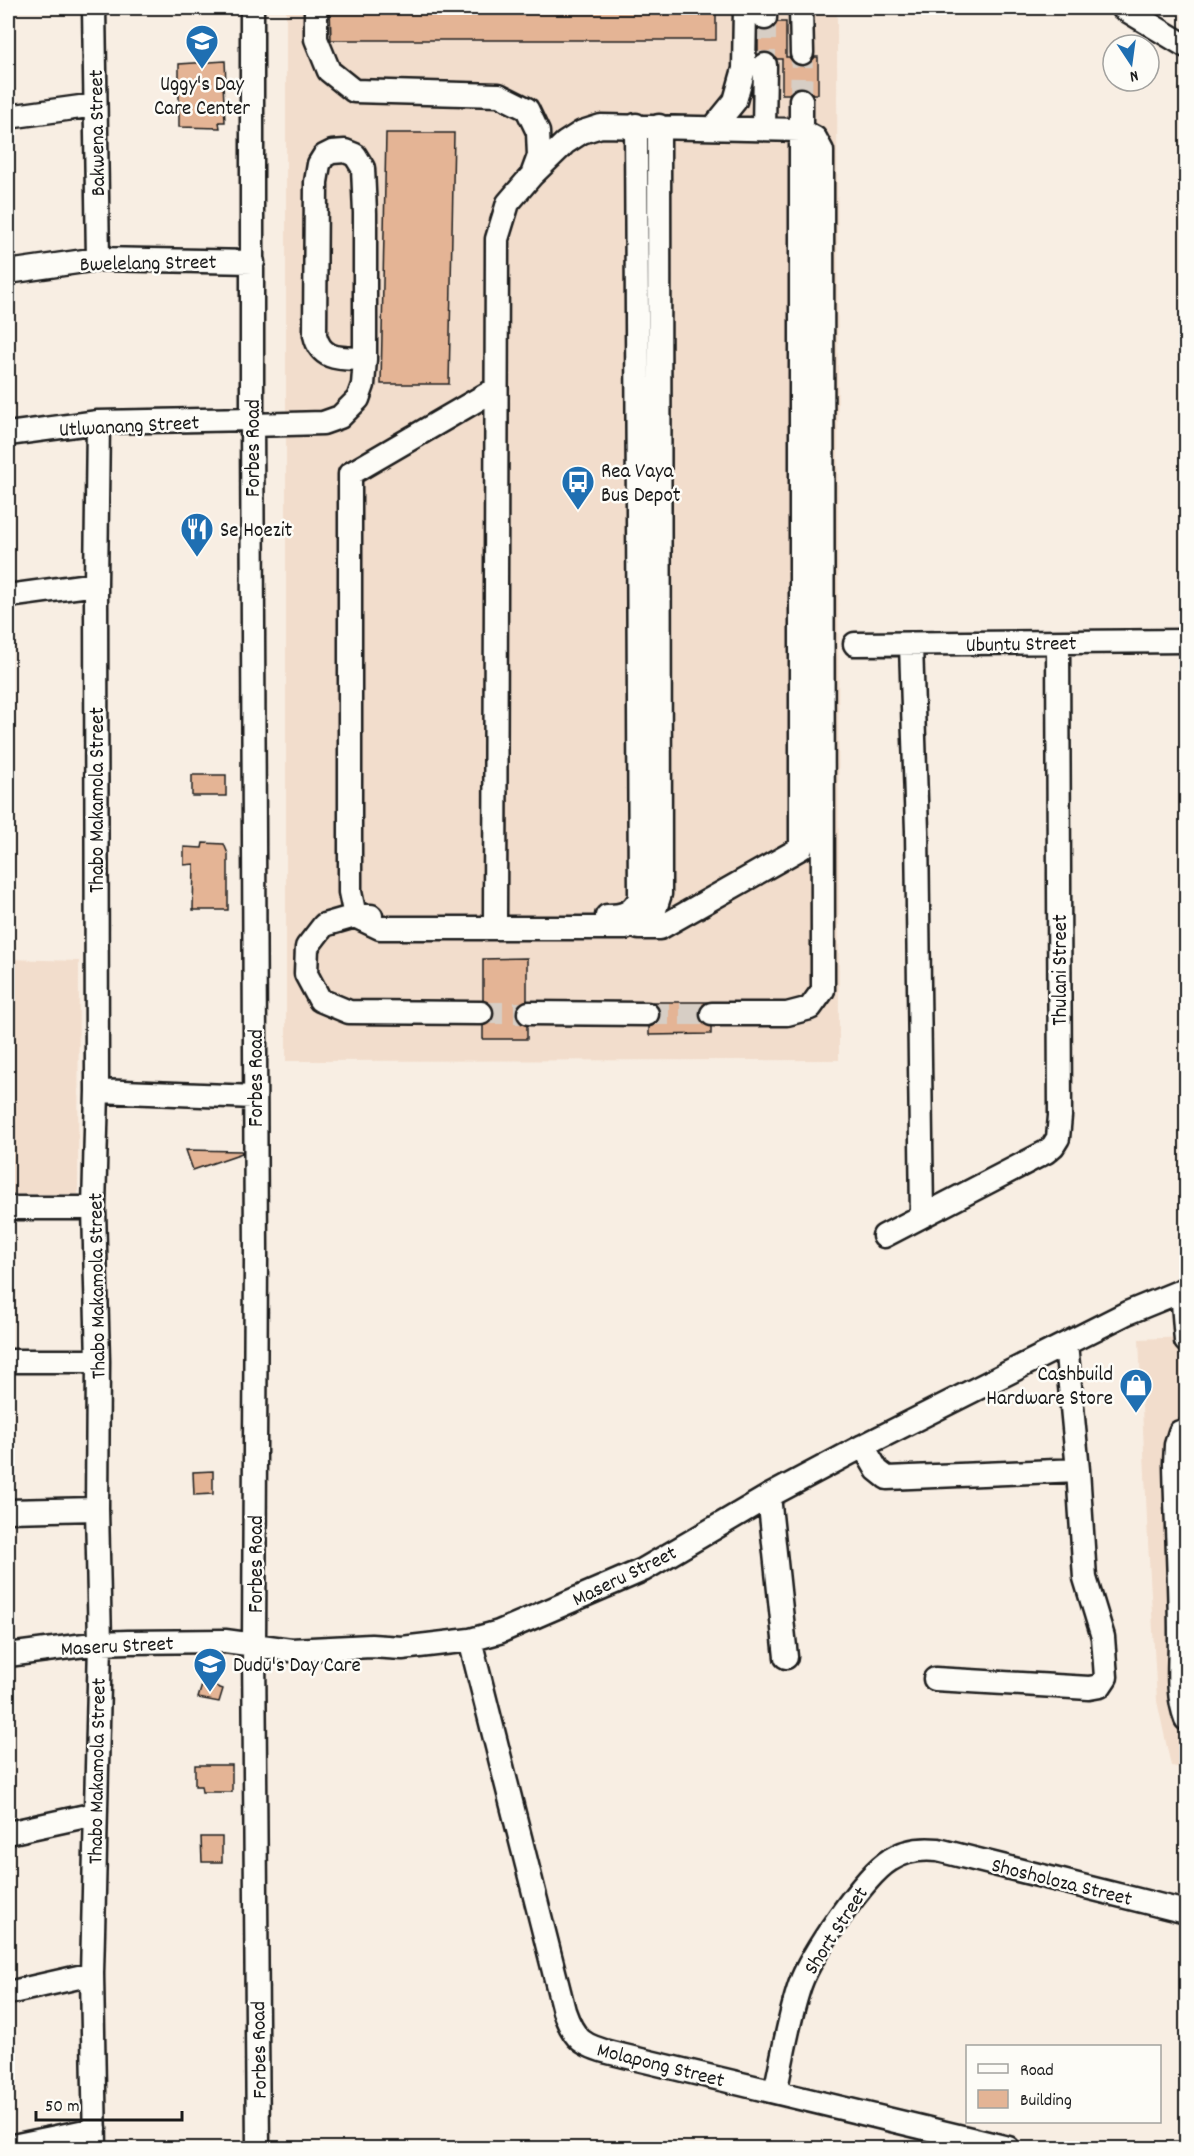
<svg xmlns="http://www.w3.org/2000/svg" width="1194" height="2156" viewBox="0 0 1194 2156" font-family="Dekko,sans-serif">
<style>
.built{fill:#f2ddcc}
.building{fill:#e4b495;stroke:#1c1c1c;stroke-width:1.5}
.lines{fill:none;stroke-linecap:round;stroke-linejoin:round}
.minor-tunnel{stroke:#d7cec5;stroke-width:22;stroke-dasharray:22 11;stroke-linecap:butt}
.minor-casing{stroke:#1c1c1c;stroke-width:27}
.minor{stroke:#fdfcf7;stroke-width:22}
.labels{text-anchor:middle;stroke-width:5;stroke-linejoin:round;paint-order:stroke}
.poi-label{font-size:21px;fill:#1c1c1c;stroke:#fdfcf7;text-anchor:start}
.street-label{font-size:21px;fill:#1c1c1c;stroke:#fdfcf7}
</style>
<rect width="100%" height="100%" fill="#f8eee3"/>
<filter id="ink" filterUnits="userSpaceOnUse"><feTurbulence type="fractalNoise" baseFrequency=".0167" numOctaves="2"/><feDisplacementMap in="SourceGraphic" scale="12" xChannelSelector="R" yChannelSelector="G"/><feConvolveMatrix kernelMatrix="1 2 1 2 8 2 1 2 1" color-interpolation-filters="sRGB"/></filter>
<g filter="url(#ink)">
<path class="built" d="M286,8h551l2,1052 -553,1z
M8,959l71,2 -1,233h-70z
M1186,1337v431l-15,-2 -14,-65 -9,-159 -9,-203z"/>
<path class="building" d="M330,8h386v32h-385z
M777,22h9v35h3l6,7 7,2 6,-1 7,-8h3v37h-5l-5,-5 -6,-2 -7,1 -6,6h-7v-35h-5l-5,-5 -6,-2 -8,2v-24l6,1 7,-1z
M225,61l1,23h-3l2,38h-6l1,6 -41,-1v-63z
M386,133h68l-5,251h-68z
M192,775h34v21h-34z
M203,843l21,1 4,10v56h-35l1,-46 -10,1v-18l18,1z
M527,958v42l-9,6 -2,7 2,7 9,6v13h-44v-13l9,-6 2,-7 -2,-7 -9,-6v-41z
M653,1002h54l-6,5 -2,8 2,6 10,6v7l-62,1v-8l9,-6 2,-6 -1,-7z
M186,1150l55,1 1,2 -49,17z
M213,1471v23l-19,1 -1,-23z
M203,1682l20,7 -4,13 -21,-4z
M195,1765h37v27h-30l-1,-6h-6z
M201,1837h21v25h-20z"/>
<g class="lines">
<path class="minor-tunnel" d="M765,18v47
M801,100l1,-47
M481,1013h48
M647,1014h65"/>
<g class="minor-casing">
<path id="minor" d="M94,8l4,251
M252,8v411l4,836 -2,391 4,502
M316,8v31l13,32 25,20 145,4 28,14 11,23 1,24 -7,19
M801,8l1,45
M1123,8l63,38
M765,18v-10
M8,117l87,-12
M713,128l22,-27 9,-32 1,-61
M764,129l1,-64
M8,272l90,-13 155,3
M496,389l-146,85v418l5,24 25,12h245l27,-9 8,-25 -1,-768
M252,425l71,-2 17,-6 18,-18 5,-14 2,-26v-146l-2,-45 -8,-13 -10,-4 -13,1 -8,4 -5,8 -3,18 -1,153c6,27 28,23 50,24
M8,434l90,-12 154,-3
M8,596l88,-12
M855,644l331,-3
M911,645l6,186 5,385
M371,916h-16l-31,9 -17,22 -1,27 14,26 29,12 132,1
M607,916c17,0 25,-3 33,-18l-4,-773
M495,927l2,-688 11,-36 24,-28 33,-32 17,-11 19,-6 199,4 15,8 7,13 1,839 -13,18 -23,6h-75
M639,928h21l141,-80v-748
M529,1013l118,1
M97,1091l158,6
M8,1208h86
M884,1236l162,-84 7,-6 5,-8 2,-22 -2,-473
M1182,1290l4,51
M8,1361h90
M1180,1432l-4,13 -1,18c1,58 5,116 5,174 0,29 -4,55 6,82
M863,1446l14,24 10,8 191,-8
M769,1496l17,161
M8,1511l89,-2
M470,1640l94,371c10,29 19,35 48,42l396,95
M8,1655l92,-12 28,-1 97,-1 66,9 80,-4 31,2 68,-8 29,-8 144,-62 126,-74 94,-50 264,-133 59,-24
M935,1679l154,9 11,-2 6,-9 -3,-40 -18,-59 -7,-108 -12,-126
M8,1833l87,-19
M8,1993l84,-19
M775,2092c8,-35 13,-72 25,-107 10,-29 64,-109 90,-125 15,-10 30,-12 48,-10l248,62
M8,2147l87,-18
M95,2148l-3,-174 8,-331 -3,-134 1,-148 -4,-153 3,-117 -1,-507 2,-162"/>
</g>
<use href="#minor" class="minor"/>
</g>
</g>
<defs>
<g id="school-pin" transform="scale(1.725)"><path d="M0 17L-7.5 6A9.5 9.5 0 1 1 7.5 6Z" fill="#1f6fb2" stroke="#fdfcf7"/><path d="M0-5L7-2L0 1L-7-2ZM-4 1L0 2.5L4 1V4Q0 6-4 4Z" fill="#fff"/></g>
<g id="bus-pin" transform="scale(1.725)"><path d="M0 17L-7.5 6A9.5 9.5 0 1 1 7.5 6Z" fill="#1f6fb2" stroke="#fdfcf7"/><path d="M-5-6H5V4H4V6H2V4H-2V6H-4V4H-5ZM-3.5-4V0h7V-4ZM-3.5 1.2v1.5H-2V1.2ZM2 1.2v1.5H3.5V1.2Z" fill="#fff"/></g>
<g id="restaurant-pin" transform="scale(1.725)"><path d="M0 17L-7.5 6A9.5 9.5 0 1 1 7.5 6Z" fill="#1f6fb2" stroke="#fdfcf7"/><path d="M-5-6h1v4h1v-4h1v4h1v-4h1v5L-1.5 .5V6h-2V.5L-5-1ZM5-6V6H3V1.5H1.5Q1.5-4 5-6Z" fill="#fff"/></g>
<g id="shop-pin" transform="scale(1.725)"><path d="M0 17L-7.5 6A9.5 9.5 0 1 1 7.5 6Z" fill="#1f6fb2" stroke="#fdfcf7"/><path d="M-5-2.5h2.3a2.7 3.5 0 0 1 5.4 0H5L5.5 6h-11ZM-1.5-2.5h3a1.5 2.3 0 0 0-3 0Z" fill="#fff"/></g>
</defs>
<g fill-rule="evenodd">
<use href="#school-pin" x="202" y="41"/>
<use href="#bus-pin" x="578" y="482"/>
<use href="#restaurant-pin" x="197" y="529"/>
<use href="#shop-pin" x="1136" y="1385"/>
<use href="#school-pin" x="210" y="1664"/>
</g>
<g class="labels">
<g class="poi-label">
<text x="202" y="90" text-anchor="middle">Uggy's Day<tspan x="202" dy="24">Care Center</tspan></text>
<text x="601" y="477">Rea Vaya<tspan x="601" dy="24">Bus Depot</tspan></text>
<text x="220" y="536">Se Hoezit</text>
<text x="1113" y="1380" text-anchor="end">Cashbuild<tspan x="1113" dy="24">Hardware Store</tspan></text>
<text x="233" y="1671">Dudu's Day Care</text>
</g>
<g class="street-label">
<text transform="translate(96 133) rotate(-91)" y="7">Bakwena Street</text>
<text transform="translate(148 262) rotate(-1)" y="7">Bwelelang Street</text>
<text transform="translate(129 425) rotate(-3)" y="7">Utlwanang Street</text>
<text transform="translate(252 448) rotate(-90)" y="7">Forbes Road</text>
<text transform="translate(1021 643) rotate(-1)" y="7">Ubuntu Street</text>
<text transform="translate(96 800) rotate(-90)" y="7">Thabo Makamola Street</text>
<text transform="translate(1059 970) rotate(-90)" y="7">Thulani Street</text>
<text transform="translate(255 1078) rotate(-90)" y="7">Forbes Road</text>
<text transform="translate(96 1286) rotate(-91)" y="7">Thabo Makamola Street</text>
<text transform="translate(255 1564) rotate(-90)" y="7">Forbes Road</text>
<text transform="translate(624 1575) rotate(-26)" y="7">Maseru Street</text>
<text transform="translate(117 1645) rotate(-3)" y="7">Maseru Street</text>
<text transform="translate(96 1771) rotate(-89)" y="7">Thabo Makamola Street</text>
<text transform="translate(1062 1881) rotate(14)" y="7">Shosholoza Street</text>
<text transform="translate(835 1930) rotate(-57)" y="7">Short Street</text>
<text transform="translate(258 2050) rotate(-91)" y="7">Forbes Road</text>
<text transform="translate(661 2064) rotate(14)" y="7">Molapong Street</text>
</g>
</g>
<rect width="1194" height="2156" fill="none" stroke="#fdfcf7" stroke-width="30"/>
<rect x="15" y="15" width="1164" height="2126" fill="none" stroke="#1c1c1c" stroke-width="2" filter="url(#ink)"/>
<rect x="966" y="2045" width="195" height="78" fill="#fdfcf7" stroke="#a3a29f" stroke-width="1.5"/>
<rect x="978" y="2064" width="30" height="9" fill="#fdfcf7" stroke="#a3a29f" stroke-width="1.5"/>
<text x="1020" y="2075" font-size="18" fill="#1c1c1c">Road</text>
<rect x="978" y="2090" width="30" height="18" fill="#e4b495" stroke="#a3a29f" stroke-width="1.5"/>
<text x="1020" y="2105" font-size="18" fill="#1c1c1c">Building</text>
<g transform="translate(1131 63) rotate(167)"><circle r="28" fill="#fdfcf7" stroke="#a3a29f" stroke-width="1.5"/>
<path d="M0-4.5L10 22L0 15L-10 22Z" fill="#1f6fb2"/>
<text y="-9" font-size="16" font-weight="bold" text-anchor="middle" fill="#1c1c1c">N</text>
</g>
<path d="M36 2111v9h146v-9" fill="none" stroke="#1c1c1c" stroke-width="3"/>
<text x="45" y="2111" font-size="18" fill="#1c1c1c" stroke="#fdfcf7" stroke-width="4.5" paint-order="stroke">50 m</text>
</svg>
